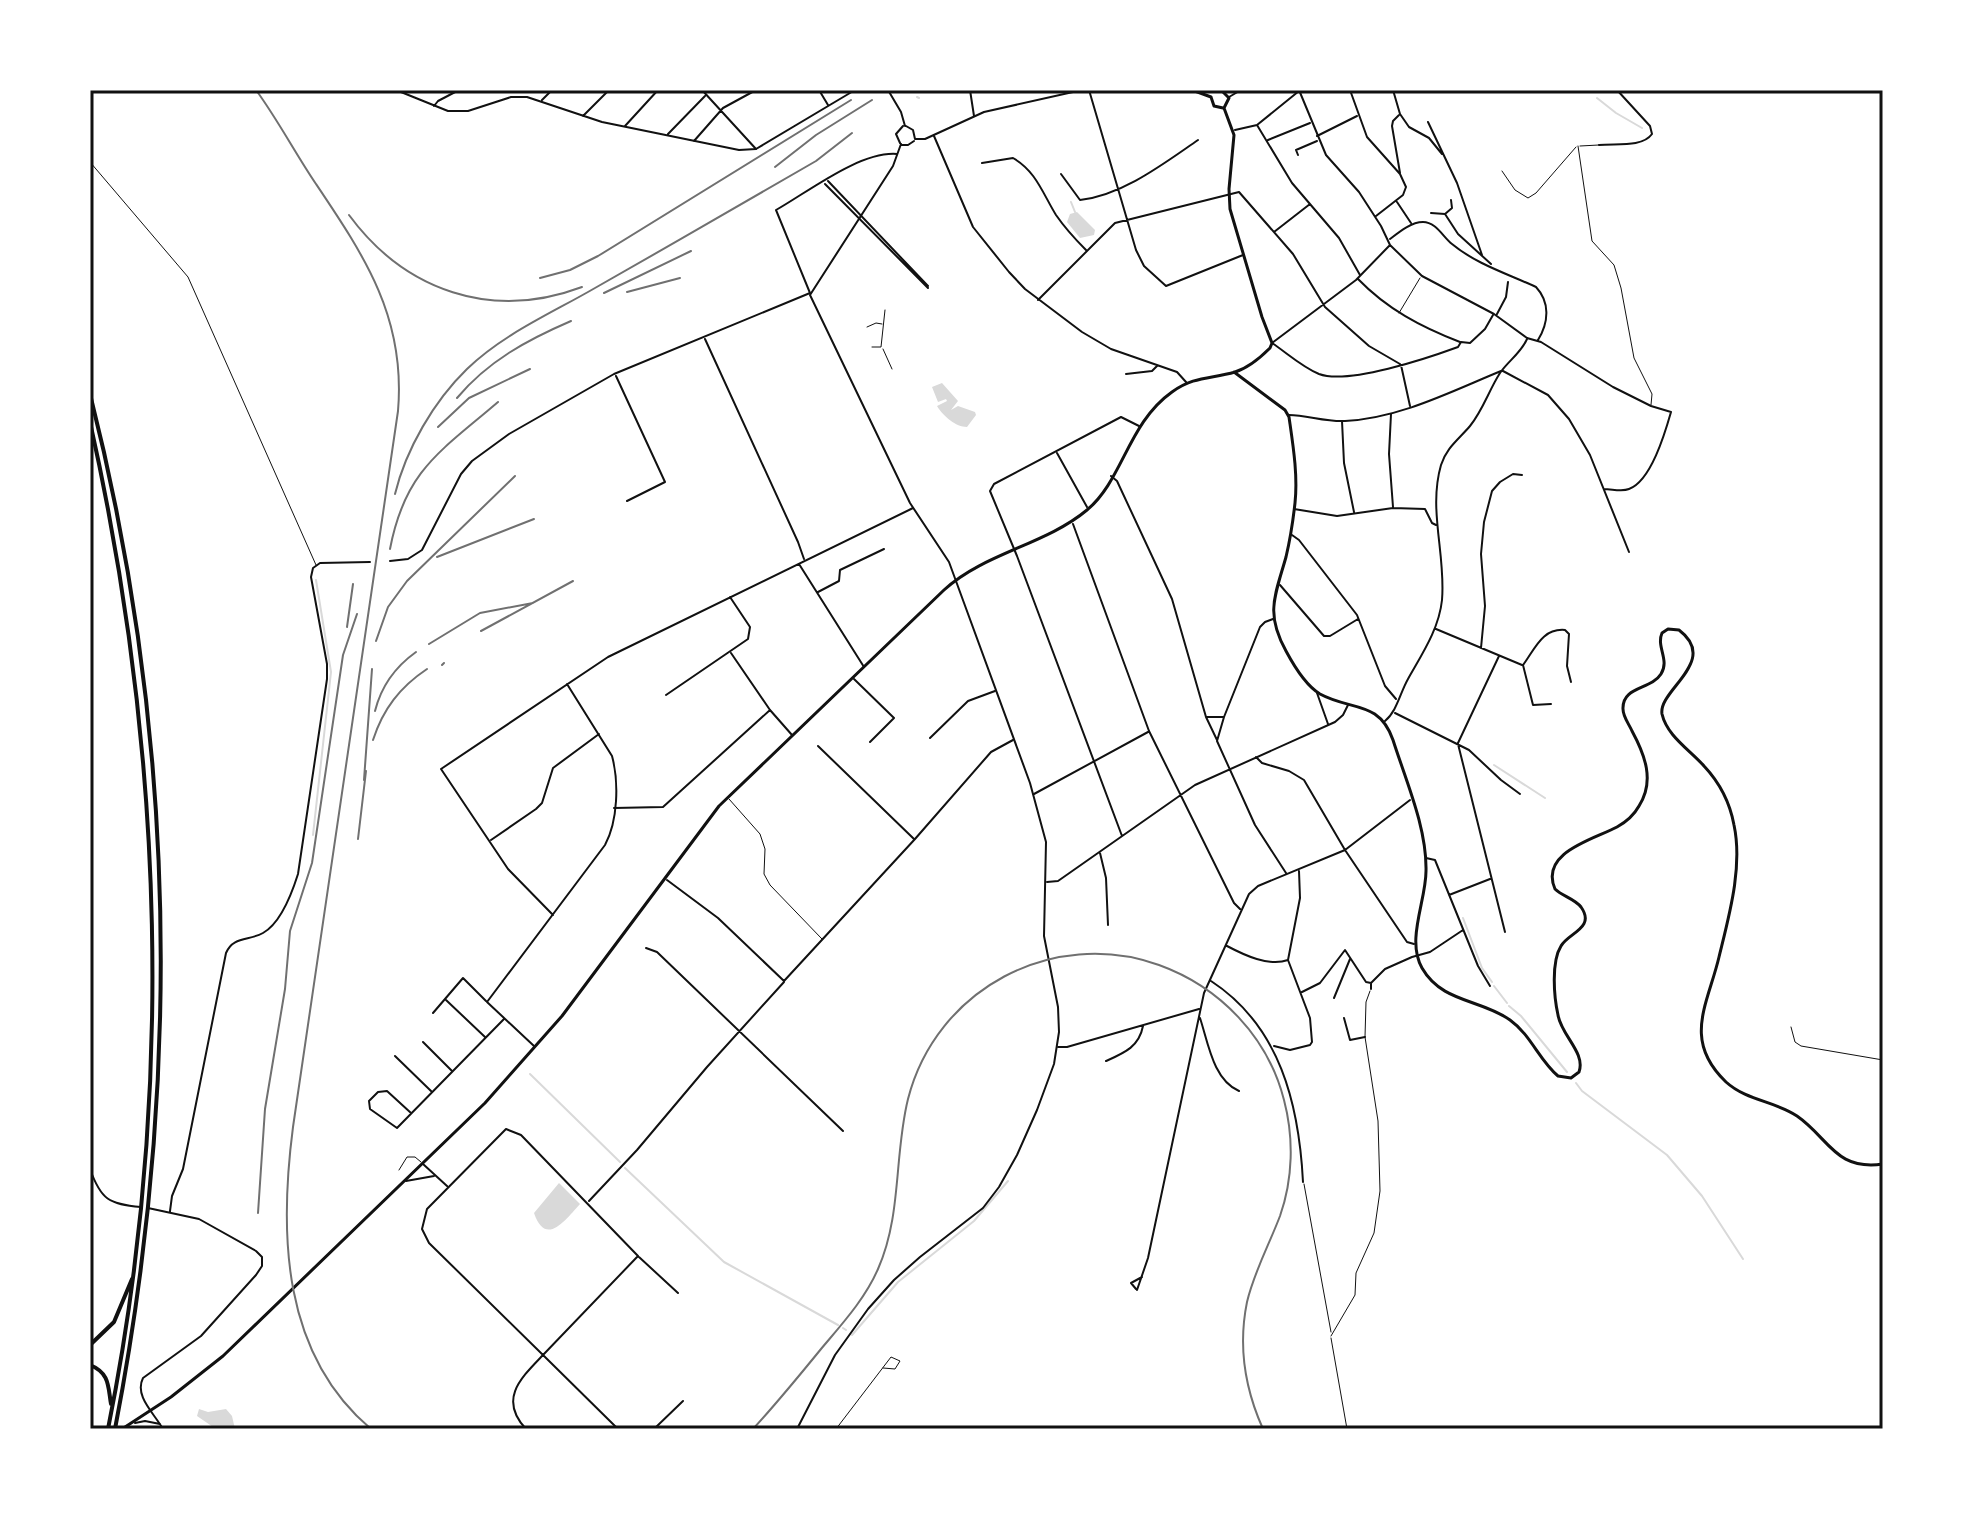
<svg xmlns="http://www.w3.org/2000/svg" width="1973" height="1519" viewBox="0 0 1973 1519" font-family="Karla,sans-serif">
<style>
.water{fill:#d9d9d9}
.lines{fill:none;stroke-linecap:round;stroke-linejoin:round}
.stream{stroke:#d9d9d9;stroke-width:2}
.service{stroke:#111;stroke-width:1}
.pedestrian{stroke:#111;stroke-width:1}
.minor{stroke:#111;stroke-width:2}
.tertiary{stroke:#111;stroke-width:2}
.primary{stroke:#111;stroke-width:3}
.motorway{stroke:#111;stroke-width:4}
.rail{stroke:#707070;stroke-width:2}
.neatline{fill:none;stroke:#111;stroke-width:3}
</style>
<rect width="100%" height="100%" fill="#fff"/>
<path class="water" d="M1077,212l18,18 -1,5 -14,3 -13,-16 3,-8z
M942,383l16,18 -7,9 7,-4 17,6 1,3 -9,12c-11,0 -24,-11 -30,-21l10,-5 -1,-2 -8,3 -6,-15z
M559,1183l21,21c-14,15 -34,44 -46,9z
M199,1409l9,3 18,-3 6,7 3,13h-19l-19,-13z"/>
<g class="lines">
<path class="stream" d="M917,97l2,1
M1597,98l19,15 26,15
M1071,202l4,10
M1494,765l51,33
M313,835l18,-163 -15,-92
M1463,918l19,50 10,14
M1494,986l13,17
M1509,1006l12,10 46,56
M530,1074l90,88
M1576,1083l6,8 85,64 35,41 41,63
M625,1168l99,94 114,63
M843,1328l3,2
M852,1335l46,-53 76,-61 34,-40"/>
<path class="service" d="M1578,146l14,95 22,24 7,23 13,70 18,36 -1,11
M1580,146l19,-1
M90,162l98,115 128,288
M1502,171l13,19 13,8 8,-5 40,-46
M1399,313l21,-35
M729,799l31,35 5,15 -1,25 6,11 52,54
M1791,1027l4,15 6,4 82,14
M399,1170l8,-13h8l6,5
M1304,1184l27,148
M1331,1336l24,-41 1,-22 18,-40 6,-42 -2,-70 -13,-84 1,-35 4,-11
M1331,1338l16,91
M836,1429l55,-72 9,4 -5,8 -12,-1"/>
<path class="pedestrian" d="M867,327l9,-4 6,1
M872,347h9l4,-37
M883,349l9,20"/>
<path class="minor" d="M396,90l52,21h20l43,-14h16l75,25 137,28 17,-1 -54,-59
M819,90l9,15
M970,90l4,26
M1089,90l47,160 8,16 22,20 77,-31
M1299,90l27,65 33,37 22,34 9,19 32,31 72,38 33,24 14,4 72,45 38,19 20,6c-6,21 -20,69 -42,77 -7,3 -17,0 -25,0
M1350,90l17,47 33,37 6,13 -3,8 -27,21
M1393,90l7,24 9,13 20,11 13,16
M1229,97l12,-7
M542,100l10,-10
M434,106l4,-5 21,-11
M1399,115l-6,6 -1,5 8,47
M583,116l26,-26
M1428,122l29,61 25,72
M1257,125l35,58 47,55 21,37
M625,126l33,-36
M1235,130l22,-5 42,-34
M668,134l37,-38
M934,136l39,91 36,45 16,17 57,43 29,17 66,23 9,10
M1317,136l40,-20
M1268,140l42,-17
M694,141l29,-33 33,-18
M1599,145c16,-2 43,3 53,-11l-2,-8 -33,-36
M1298,155l-2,-5 21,-9
M982,163l31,-5c23,13 30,36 43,57 9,13 19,24 30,35
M1061,174l19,26c43,-5 83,-36 118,-60
M828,181l100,105
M825,184l103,104
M1397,202l14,21
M1431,213l14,1 13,20 33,30
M1445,214l7,-6 -1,-8
M1274,232l36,-28
M1390,239c9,-7 21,-17 33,-17 13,0 20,15 29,22 24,20 56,30 84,43 14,15 13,35 2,53
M1390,245l-34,35 -84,63c15,10 30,24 47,31 29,11 109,-16 139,-27l3,-5 9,1 15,-14 8,-14
M1358,279c29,30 63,48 102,63
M1038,300l77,-77 124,-31 54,62 32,53 44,39 31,18
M1497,314l9,-17 2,-15
M705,339l93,203 6,17
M1401,365l9,41
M1503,371l45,24 21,24 21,36 39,97
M1126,374l26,-3 5,-5
M616,376l49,106 -38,19
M1391,414l-2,40 4,53
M1289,415c18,0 36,7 56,6 55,-3 105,-29 156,-50
M1342,421l2,42 10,49
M1057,453l30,54
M1111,476l6,5 55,118 34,118 11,23
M1294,509l43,7 56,-8 32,1 7,14 4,2
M1073,524l76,207 85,172 6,6
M1292,535l7,5 58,75 28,71 11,13
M390,561l18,-2 14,-9 39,-76 11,-13 37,-27 105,-60 196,-81 -34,-83c32,-18 84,-59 121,-56
M799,564l65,103
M1280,585l44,51h6l28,-17
M818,592l21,-11 1,-11 44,-21
M1273,619l-8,3 -5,5 -36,90 -7,24 38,84 31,48
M1436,629l86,36
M1481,648l4,-42 -4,-52 3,-32 8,-31 8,-9 13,-8 9,1
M731,653l39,57 22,25
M854,679l40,39 -24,24
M1317,693l11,31
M666,695l82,-56 2,-12 -20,-30
M1551,704l-18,1 -10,-40c12,-16 19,-37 42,-35l4,4 -2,32 4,16
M1395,713l74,37 32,30 19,14
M1207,717h17
M1385,721c12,-10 15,-28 23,-42 14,-25 31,-50 34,-79 4,-45 -14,-90 -1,-135 5,-17 18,-26 29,-39 13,-16 19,-36 30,-53 8,-12 21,-20 27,-34
M930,738l38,-37 27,-10
M1458,743l41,-87
M1458,744l47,188
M818,746l96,93
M1256,757l6,6 27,8 15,9 41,70 62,92 7,2
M1034,794l114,-62
M614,808l49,-1 107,-97
M1122,836l-105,-280 -27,-65 4,-7 127,-67 18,9
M491,840l45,-31 6,-6 11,-35 46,-34
M1100,853l6,25 2,47
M1426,858l9,2 43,106 12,20
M667,880l51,38 66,63 131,-142 76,-87 22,-12
M1047,882l11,-1 137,-96 140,-63 8,-7 5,-10
M1449,895l41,-16
M553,915l-45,-46 -67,-100 167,-112 305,-149
M1227,946c17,9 42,21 61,14
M646,948l11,4 186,179
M1211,981c69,45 88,123 92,201
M1371,989v-6l14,-14 27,-12 18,-5 33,-22
M1302,992l18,-9 25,-33 21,32 5,1
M1334,998l16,-39
M446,1000l39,37
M433,1013l30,-35 23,23
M1200,1018c8,24 13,62 39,73
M1344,1018l6,22 15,-3
M423,1042l29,29
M534,1046l-47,-44 118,-157c13,-24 14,-63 7,-89l-45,-72
M1274,1046l16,4 20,-5 2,-3 -2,-24 -22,-58 12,-62 -1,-27
M1058,1047h9l132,-38
M395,1056l36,35
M1106,1061c18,-8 33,-14 37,-35
M411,1113l-24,-22 -9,1 -9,9 1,8 27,19 107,-109
M506,1129l15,6 117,121 -95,99 -114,-112 -7,-14 5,-20z
M423,1164l24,22
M90,1169c11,31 19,35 51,38
M406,1181l28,-5
M589,1201l48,-51 70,-83 77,-85
M148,1208l51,11 57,32 6,6v9l-6,9 -55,61 -58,42c-9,18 11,35 20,51
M170,1211l2,-15 11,-27 43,-216c7,-17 23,-12 37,-20 18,-10 29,-40 35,-59l29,-195v-15l-16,-87 2,-9 7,-5 50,-1
M639,1257l39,36
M1136,1289l-5,-6 11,-6
M1137,1290l11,-32 56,-265 45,-99 9,-8 87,-36 65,-50
M135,1423l10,-2 15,3
M526,1429c-28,-30 -5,-51 17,-74l75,74
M654,1429l29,-28"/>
<path class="tertiary" d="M888,90l13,22 4,14
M906,126l7,4 2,9
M915,139h10l59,-27 98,-22
M900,143l-4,-9 7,-8
M902,145h6l6,-4
M756,149l99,-59
M797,1429l38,-74 33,-46 26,-29 26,-23 63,-49 16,-21 18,-32 20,-45 17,-46 5,-32 -1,-25 -14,-71 2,-94 -16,-59 -81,-221 -39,-59 -100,-208 83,-129 8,-22"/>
<path class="primary" d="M1192,90l19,7
M1221,90l8,8 -5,10
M1211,97l3,9 9,2
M1234,372l51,38 4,7c4,28 9,58 6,86 -2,18 -5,37 -9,54 -11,39 -21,56 0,94 8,15 19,34 34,43 31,17 59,6 73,46 13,41 34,88 33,131 0,30 -20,69 -4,97 20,35 59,31 88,52 21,15 29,40 48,56l13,2 8,-6c7,-19 -18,-37 -21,-57 -4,-18 -7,-53 3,-69 7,-13 35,-18 20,-39 -6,-8 -19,-11 -26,-18 -16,-37 40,-50 62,-62 9,-5 17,-12 22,-21 16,-25 6,-51 -7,-75 -3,-7 -9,-14 -9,-22 -1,-23 28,-19 38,-35 9,-14 -5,-27 1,-41l6,-4 11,1c41,31 -21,60 -17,84 5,22 28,36 42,52 15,16 26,37 30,59 9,42 -5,91 -15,132 -11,47 -37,83 7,125 21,19 49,19 71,34 32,22 38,55 86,48
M122,1429l49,-32 52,-41 262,-253 77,-87 157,-210 225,-216c40,-37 101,-45 143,-80 36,-30 41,-87 85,-118 22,-16 39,-13 63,-20 13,-4 26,-15 35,-24l2,-5 -10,-26 -32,-108 -1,-20 5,-54 -10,-27"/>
<path class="motorway" d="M90,394c87,343 92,688 25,1035
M90,422c74,331 85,673 18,1007
M90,1345l24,-23 18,-43
M90,1365c20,8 18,22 21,39"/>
<path class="rail" d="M256,90c22,30 39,63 60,94 49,73 90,134 82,227l-105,716c-14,107 -11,227 78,302
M775,167l41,-32 56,-35
M349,215c56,76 143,106 233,72
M540,278l30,-8 28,-14 253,-156
M627,292l53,-14
M604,293l87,-42
M457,398c31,-37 70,-58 114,-77
M438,427l31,-29 61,-29
M395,494c11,-45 39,-93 72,-125 36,-35 85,-56 128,-81 74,-42 147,-84 221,-127l36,-28
M390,549c15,-79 51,-98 108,-147
M437,557l97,-38
M347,627l6,-43
M481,631l92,-50
M376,641l12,-34 19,-26 108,-105
M429,644l51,-31 53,-10
M442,665l2,-2
M375,711c6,-24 20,-44 41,-59
M373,740c10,-31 27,-53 54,-71
M364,780l8,-111
M358,839l8,-68
M258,1213l7,-104 20,-120 5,-58 22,-68 31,-208 14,-41
M753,1429c24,-26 46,-53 68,-80 21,-25 44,-50 57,-80 24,-54 16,-114 30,-170 28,-110 145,-172 251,-134 61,22 109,72 125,135 10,38 9,79 -4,116 -11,29 -26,56 -33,86 -9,44 -2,87 16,127"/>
</g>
<rect width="1973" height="1519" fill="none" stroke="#ffffff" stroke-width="184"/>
<rect x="92" y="92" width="1789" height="1335" class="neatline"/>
</svg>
